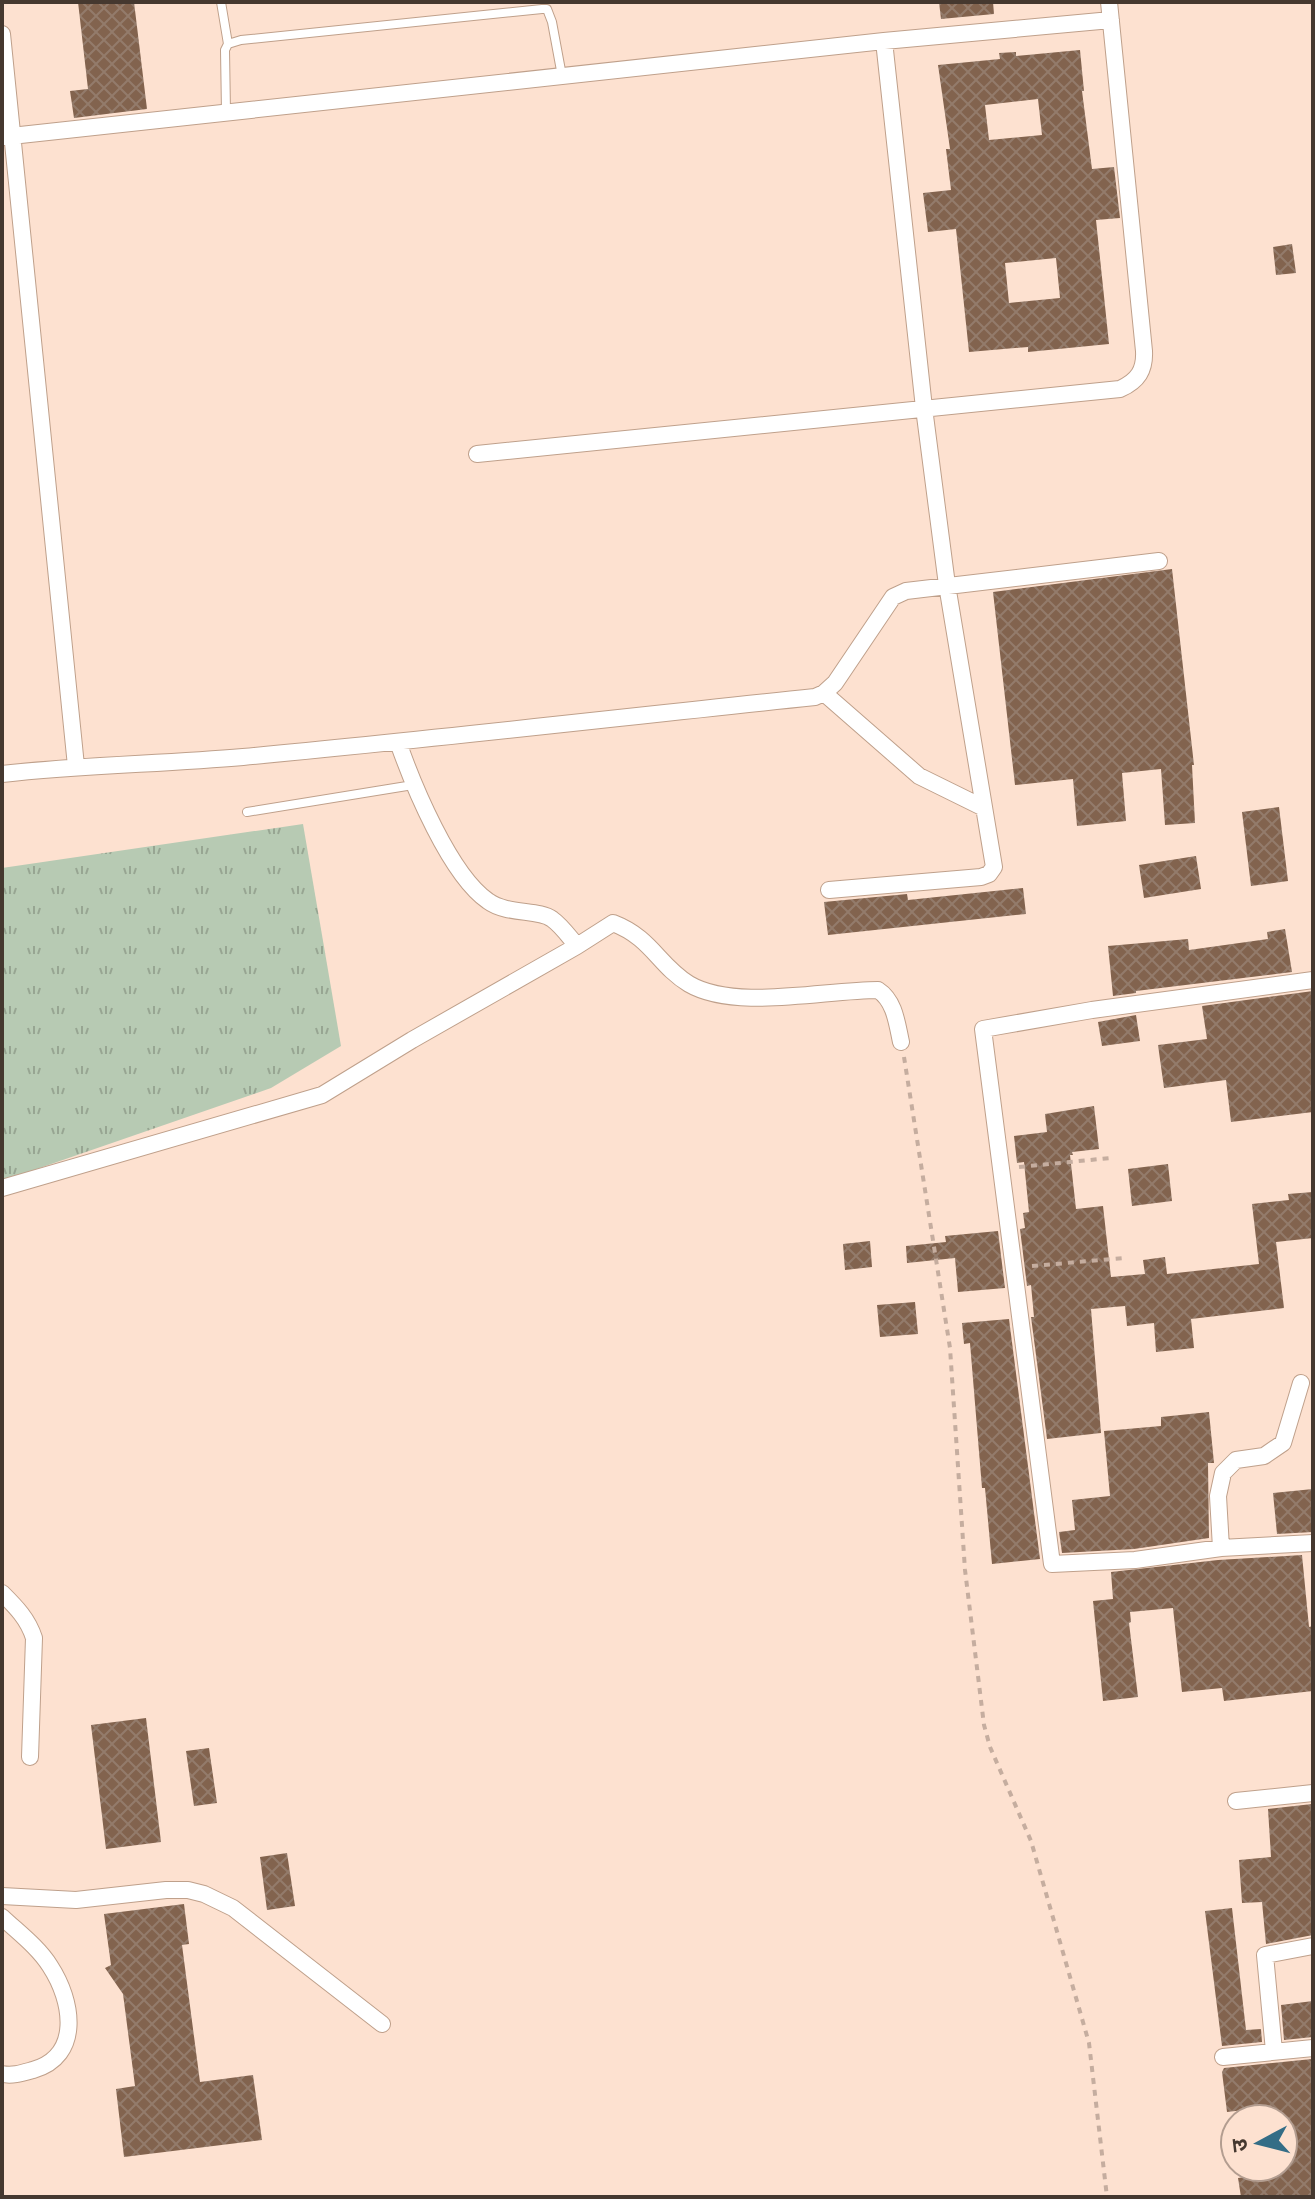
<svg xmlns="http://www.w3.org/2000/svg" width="1315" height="2199" viewBox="0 0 1315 2199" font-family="'Public Sans','Noto Sans Devanagari',sans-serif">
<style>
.park{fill:url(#park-tufts)}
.building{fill:url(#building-cross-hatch);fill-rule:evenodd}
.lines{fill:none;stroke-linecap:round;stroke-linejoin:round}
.service-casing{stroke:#bfa08b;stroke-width:10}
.minor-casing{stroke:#bfa08b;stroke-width:18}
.path{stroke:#c5ad9f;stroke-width:4;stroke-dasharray:6 6;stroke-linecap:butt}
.service{stroke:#fff;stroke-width:8}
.minor{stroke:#fff;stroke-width:16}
</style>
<defs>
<pattern id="park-tufts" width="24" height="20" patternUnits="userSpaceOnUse" patternTransform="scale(2)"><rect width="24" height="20" fill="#b7cab3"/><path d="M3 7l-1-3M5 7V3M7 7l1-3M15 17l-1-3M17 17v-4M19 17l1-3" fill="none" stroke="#97a592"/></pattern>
<pattern id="building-cross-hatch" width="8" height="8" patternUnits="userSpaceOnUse" patternTransform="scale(2)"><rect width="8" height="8" fill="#82634e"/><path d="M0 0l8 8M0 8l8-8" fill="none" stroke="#937b6b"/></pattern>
</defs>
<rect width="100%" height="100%" fill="#fde1d0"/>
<path class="park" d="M303,824l38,222 -70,42 -269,93v-313z"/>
<path class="building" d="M78,2h56l13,107 -73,9 -4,-27 18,-2z
M939,2h54l1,12 -53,5z
M1080,50l4,41h-2l10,78 22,-2 6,51 -24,2 13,124 -81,8v-5l-59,5 -13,-123 -28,3 -5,-39 28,-3 -5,-41h4l-12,-84 62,-6 -1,-6 17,-1v4zM1038,99l4,36 -53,5 -4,-35zM1056,258l4,40 -51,5 -4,-40z
M1292,244l4,29 -20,2 -3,-28z
M1172,569l22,196h-2l3,58 -30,2 -4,-56 -39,4 4,48 -49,5 -4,-47 -58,6 -22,-193z
M1279,807l9,74 -37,5 -9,-74z
M1196,856l5,33 -57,9 -5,-33z
M1023,888l3,26 -198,21 -4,-33 83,-8 1,6z
M1285,929l7,43 -156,19v2l-23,3 -5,-50 80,-7 1,11 79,-11 -1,-7z
M1313,991v121l-82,10 -5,-42 -62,8 -6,-43 49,-6 -5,-33z
M1136,1015l4,26 -38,5 -4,-24z
M1094,1106l5,43 -27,3 1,3h-3l6,54 27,-3 8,71 34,-3 -2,-14 22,-3 2,17 92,-10 -7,-60 37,-4 -1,-6 25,-2v46l-37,4 8,66 -93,11 3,29 -38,4 -2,-29 -27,3 -2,-20 -34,3 10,124 -54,6 -16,-122h3l-3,-32 -4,1 -7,-57 5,-1 -2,-15 6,-1 -5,-50 -7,1 -3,-27 33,-4 -2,-18z
M1168,1164l4,37 -40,5 -4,-37z
M998,1231l7,57 -47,4 -3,-34 -48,5 -1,-17 40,-4 -1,-6z
M870,1241l2,26 -27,3 -2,-26z
M915,1302l3,32 -38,3 -3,-32z
M1009,1319l31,240 -48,5 -7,-76h-3l-12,-145 -6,1 -2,-21z
M1209,1412l5,51h-6l1,75 -75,11 -72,4 -3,-21 16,-2 -3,-30 38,-4 -6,-65 57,-5v-9z
M1313,1489v43l-36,2 -4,-41z
M1302,1555l7,72 4,-1v65l-89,10 -2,-13 -40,4 -9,-84 -43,4 1,10 -2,1 9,74 -35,4 -10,-100 20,-2 -2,-27 107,-12z
M146,1718l15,124 -55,7 -15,-124z
M209,1748l8,55 -23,3 -8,-55z
M1312,1804l1,131 -47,9 -4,-42 -20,1 -3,-43 32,-3 -3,-48z
M287,1853l8,53 -28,4 -7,-53z
M184,1904l5,40 -7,1 18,137 53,-7 9,65 -138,17 -8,-68 19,-3 -12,-92 -18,-26 6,-3 -7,-51z
M1232,1908l14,122 15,-1 1,13 -40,4 -17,-135z
M1313,2001v36l-29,3 -3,-35z
M1312,2059l1,138h-72l-3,-19 45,-6v-56l-12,1 -2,-10 -42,5 -5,-40 2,-4z"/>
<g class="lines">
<g class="service-casing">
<path id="service" d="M221,2l7,42
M226,112l-1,-62 3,-6 13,-4 301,-31h5l5,13 10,54
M247,812l166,-27"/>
</g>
<g class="minor-casing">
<path id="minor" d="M2,34l74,732
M2,137l882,-96 227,-21
M477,454l643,-65c18,-8 25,-19 24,-38l-35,-349
M824,693l95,83 65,32
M398,742c15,43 52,133 90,159 19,14 51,8 64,18 10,7 18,19 25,27l36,-23c39,15 45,42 76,61 46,27 135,6 189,6 17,11 19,34 23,52
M2,774c80,-9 161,-10 241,-17 191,-18 381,-40 572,-60l9,-4 11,-10 58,-86 13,-6 253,-30
M829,890l152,-13 8,-3 5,-7 -47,-282 -23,-177 -40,-367
M1313,980l-221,30 -109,19 69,535 83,-4 86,-12 92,-5
M2,1188l320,-93 90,-55 165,-94
M1221,1548l-3,-52 5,-23 13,-13 28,-4 19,-13 18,-60
M2,1593c14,14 26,26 32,45l-4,119
M1236,1801l77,-8
M2,1896l74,4 90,-10h22l16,4 29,14 149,116
M2,1917c17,16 36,30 48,49 23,35 32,90 -17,104 -11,3 -20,6 -31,4
M1274,2051l-9,-96 48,-9
M1223,2057l90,-9"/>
</g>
<path class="path" d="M904,1057l46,291 15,222 19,155 6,22 41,94 58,202 18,154
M1019,1167l91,-9
M1032,1266l92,-8"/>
<use href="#service" class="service"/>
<use href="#minor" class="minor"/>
</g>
<rect width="1315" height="2199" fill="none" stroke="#45382f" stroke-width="8"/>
<g transform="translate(1259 2143) rotate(263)"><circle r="38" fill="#fde1d0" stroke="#b39d90" stroke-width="2"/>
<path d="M0-6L14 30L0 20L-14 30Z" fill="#346d86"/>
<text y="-12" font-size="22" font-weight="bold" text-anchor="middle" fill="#45382f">उ</text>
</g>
</svg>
